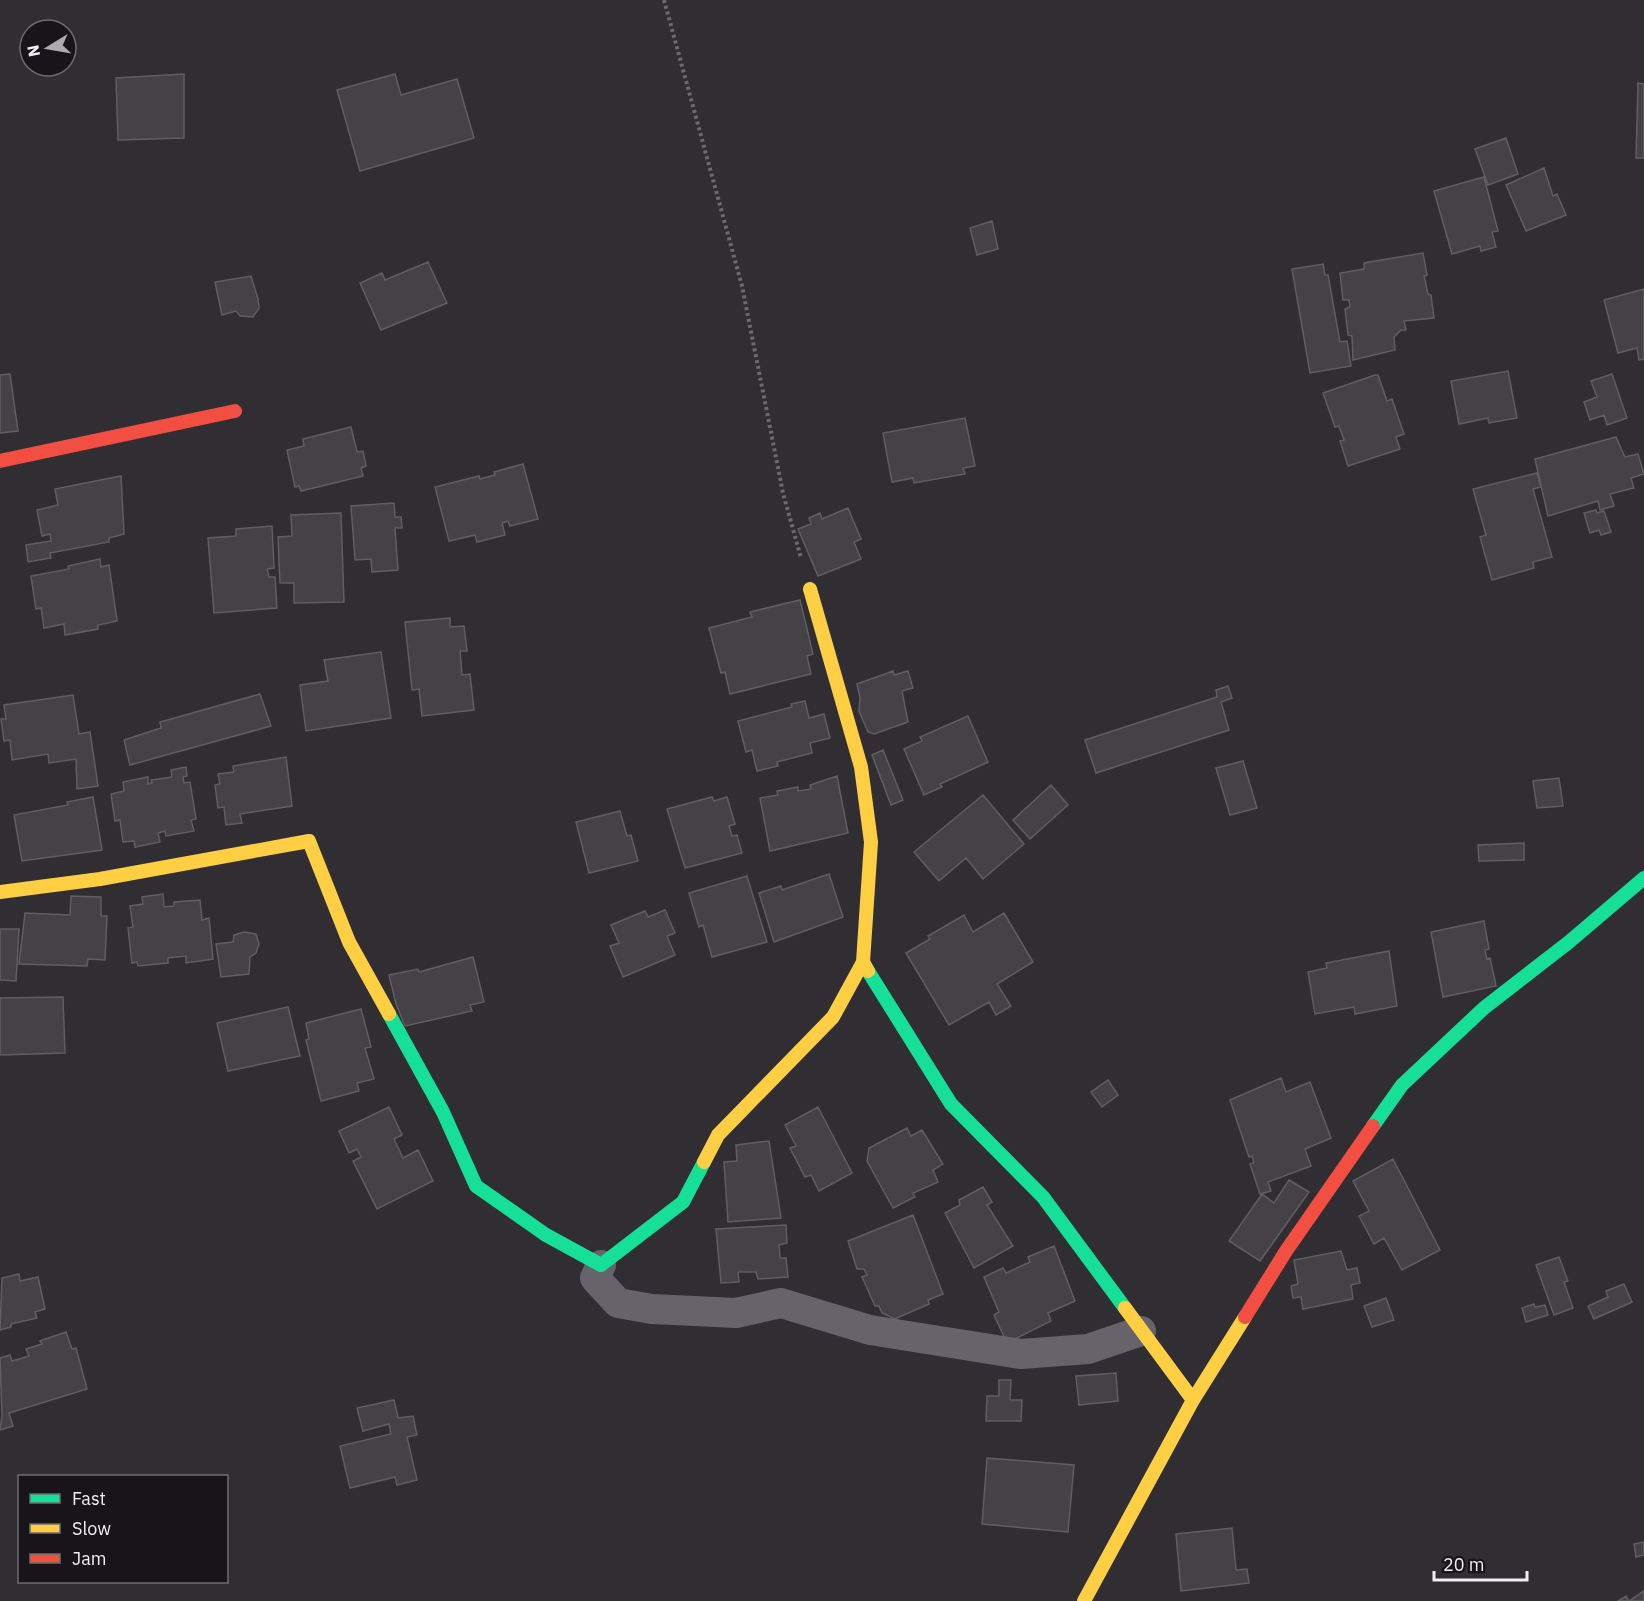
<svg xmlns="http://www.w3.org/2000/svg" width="1644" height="1601" viewBox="0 0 1644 1601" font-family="'IBM Plex Sans',sans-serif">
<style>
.building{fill:#444246;stroke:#5f5e62;stroke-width:1.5}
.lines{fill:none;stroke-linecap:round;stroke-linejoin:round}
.path{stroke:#6c6a6f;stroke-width:4;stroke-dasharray:3 3;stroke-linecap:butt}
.street{stroke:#66646a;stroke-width:30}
.fast{stroke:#16e098;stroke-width:14}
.slow{stroke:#ffcf43;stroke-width:14}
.jam{stroke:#f24e42;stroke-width:14}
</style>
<rect width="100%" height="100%" fill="#302e33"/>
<path class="building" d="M184,74v64l-66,2 -2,-62z
M395,74l6,21 56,-16 17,59 -114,33 -23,-81z
M1638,83l6,1v74h-8z
M1506,138l12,36 -30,11 -13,-36z
M1544,168l9,28 4,-2 9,21 -40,16 -20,-46z
M1484,177l14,54 -6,1 4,15 -15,4 -1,-5 -28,8 -18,-63z
M992,221l6,28 -21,6 -7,-27z
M1423,253l4,22 -3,1 4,18 3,1 3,23 -30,3 2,9h-5l-7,7 1,13 -42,10 -1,-24 -4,-1 -3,-26 5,-2 -1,-7h-6l-3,-27 24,-4v-6z
M428,262l19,41 -66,27 -21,-47 22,-10 3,7z
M1323,264l2,11h3l12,67 7,-1 4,25 -41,7 -18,-104z
M251,276l7,23 1,9 -6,9 -13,-1 -4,-5 -14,4 -7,-33z
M1644,289v70l-5,1 -2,-12 -19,5 -14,-53z
M1508,371l9,47 -28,5 -1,-5 -29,6 -8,-43z
M10,374l8,57 -18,2v-58z
M1612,374l15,44 -20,7 -3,-10 -14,5 -6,-18 13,-5 -6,-16z
M1375,375h3l9,26 5,-2 12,35 -8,3 4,12 -52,17 -8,-25 4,-1 -5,-14 -4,1 -12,-34z
M965,418l10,48 -12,2 2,6 -51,9 -1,-5 -21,4 -9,-49z
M351,427l6,25 6,-1 3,15 -5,2 2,8 -62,15 -2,-5 -4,1 -8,-37 17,-4 -1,-7z
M1616,437l9,20 13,-3 6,20 -13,4 3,10 -24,6 4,12 -14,4 -2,-9 -50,15 -13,-57z
M523,464l15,55 -28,7 -2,-5 -6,2 3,12 -28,7 -2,-7 -26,6 -14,-54 44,-11 1,3 15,-4 -1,-3z
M1537,473l4,14 -8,2 19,68 -19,5 1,6 -42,12 -12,-43 6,-2 -13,-46z
M121,476l3,58 -15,4v4l-59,11 1,5 -23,4 -2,-17 25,-4 -1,-7 -8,2 -5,-26 21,-5 -3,-16z
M394,503l1,14h6l1,11h-7l3,42 -26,2 -1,-13 -16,1 -4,-54z
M848,508l13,31 -7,3 7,17 -43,17 -20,-47 13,-5 -2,-6 11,-5 2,6z
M1596,510l1,3 7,-2 7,21 -10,3 -2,-5 -9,3 -6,-20z
M341,513l3,89 -50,1v-20h-14l-2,-46 14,-1 -1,-21z
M272,526l2,42 -7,1 2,8h6l2,31 -63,5 -6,-75 28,-2v-7z
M100,559l1,8 8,-2 8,56 -19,4v4l-33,6 -1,-11 -20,4 -3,-20 -5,1 -5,-33 38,-7 -1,-3z
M800,600l13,54 -6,2 4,18 -81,20 -5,-22 -4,1 -12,-45 43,-11 -2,-5z
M450,618v9l14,-1 3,25h-7l2,24 8,-1 4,36 -52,6 -3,-27 -7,1 -7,-68z
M381,652l10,66 -85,13 -6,-46 28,-4 -4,-21z
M893,671l1,4 14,-4 5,17 -11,3 6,31 -34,12 -6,-2 -9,-21 1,-13 -3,-14z
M1228,686l4,12 -11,4 8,28 -133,43 -11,-33 132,-43 -1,-7z
M260,694l11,32 -141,39 -6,-25 37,-12 -1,-6z
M73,695l6,39 11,-2 8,54 -21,3 -1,-30 -27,4 -1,-9 -36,6 -2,-20 -6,1 -3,-22h5l-2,-14z
M805,701l4,17 15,-4 6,24 -20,5 2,10 -35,9 1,4 -21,5 -5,-21 -6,2 -8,-31 54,-14 -1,-3z
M968,716l20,46 -48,22 2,3 -18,8 -20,-46 18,-8 -2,-4z
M883,750l20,50 -12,5 -19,-50z
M286,757l6,49 -52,8 2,9 -16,2 -2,-18 -6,1 -3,-23 5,-1 -2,-10 16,-2 -1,-6z
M1243,761l14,47 -27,7 -14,-47z
M186,767l1,9 -4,1 1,6 6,-1 6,37 -5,1 3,11 -28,5 -1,-5 -7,2 2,9 -25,5 -1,-6 -11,1 -3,-22 -5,1 -4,-27 13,-3 -1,-9 25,-5v7l4,-1 -1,-3 21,-3 -1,-7z
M837,776l11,57 -78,18 -10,-53 18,-3 -1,-4 21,-4v4l13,-2 -1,-4z
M1559,778l4,28 -26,2 -4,-27z
M1051,785l17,20 -38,34 -17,-19z
M983,795l41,49 -41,35 -17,-21 -27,23 -25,-29z
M93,797l9,53 -80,11 -8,-46 54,-10 -1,-3z
M712,797l2,4 13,-4 8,27 -6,2 3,10 5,-1 5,18 -57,15 -18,-59z
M620,811l7,25 4,-1 7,26 -49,12 -13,-51z
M1524,843v17l-45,1 -1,-16z
M829,874l14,43 -69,25 -15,-49 22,-7 1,4z
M747,876l20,66 -55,15 -9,-32 -4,2 -10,-34z
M163,894l1,13 10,-1v-4l26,-2 2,20 7,-2 4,41 -27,4v-7l-18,2v5l-30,3 -1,-4 -5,1 -4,-35 5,-1 -3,-21 13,-2 -1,-7z
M71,896l30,1v19h6l-2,44 -17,-1 -1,7 -68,-2 6,-51 45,2z
M665,910l10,23 -8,3 8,19 -52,22 -13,-31 9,-3 -8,-18 34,-14 3,6z
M1004,913l29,49 -36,22 14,22 -15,9 -7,-13 -40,23 -43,-72 24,-14 -2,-3 36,-21 9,17z
M1484,921l5,28 -4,1 2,9 3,-1 6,28 -53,11 -12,-65z
M0,929h19l-3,52 -16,-1z
M244,932l12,2 3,10 -3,9 -6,4 -1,17 -28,3 -5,-33 17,-2 1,-7z
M1389,951l8,55 -42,8 -1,-7 -39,7 -7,-42 19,-4 -1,-5z
M473,957l11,45 -14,3 2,6 -67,15 -9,-22 -7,-29 29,-6 1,3z
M63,997l2,56 -65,2v-57z
M288,1007l12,49 -72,15 -11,-48z
M361,1009l10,38 -6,1 9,31 -17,4 2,8 -38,10 -15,-61 3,-1 -3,-16z
M1281,1078l5,14 24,-10 21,56 -26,11 6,17 -43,16 3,9 -11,3 -10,-30 4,-1 -2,-7 -3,1 -19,-57z
M1108,1080l10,15 -16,12 -11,-15z
M389,1107l13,28 -8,4 9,19 15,-8 15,31 -56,28 -24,-48 8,-4 -4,-8 -8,4 -10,-22z
M818,1107l34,66 -33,18 -8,-16 -6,2 -15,-29 6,-2 -11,-21z
M907,1128l4,8 11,-6 21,34 -10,6 5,12 -25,11 2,4 -22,11 -26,-47 2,-13z
M769,1141l12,77 -53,4 -4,-60 13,-1 -1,-16z
M1393,1159l47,91 -38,20 -18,-32 -10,6 -15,-28 10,-5 -16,-30z
M1289,1180l20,12 -49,69 -31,-20 33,-47 12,9z
M983,1187l9,15 -5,3 26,41 -39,22 -29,-55 15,-8 -1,-5z
M913,1215l30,79 -15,6 1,4 -34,15 -13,-6 -3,-7h-4l-13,-29 5,-2 -3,-6h-7l-9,-28z
M786,1225l1,18 -8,2 1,13h6l2,19 -30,2 -2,-7h-18l1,10 -18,1 -5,-54z
M1054,1246l21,55 -27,12 3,8 -44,22 -13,-28 5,-3 -15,-35 19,-9 3,5 24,-11 -2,-5z
M1341,1251l6,19 10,-2 3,15 -9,2 2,14 -50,10 -2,-12 -8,1 -2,-12 7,-2 -4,-24z
M1559,1257l9,24 -4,1 9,26 -19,7 -18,-50z
M19,1274l1,7 18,-4 7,32 -10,3 2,6 -26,6v3l-11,3 2,-52z
M1624,1284l8,18 -38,17 -6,-13 20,-9 -2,-6z
M1386,1298l8,22 -22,7 -8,-21z
M1534,1304l1,3 10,-2 3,10 -22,7 -4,-14z
M66,1332l6,17 4,-1 11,41 -78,24 4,13 -13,4 2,-14 -2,-58 10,-3 2,6 17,-5 -3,-7 16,-5 -2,-3z
M1116,1373l2,28 -39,4 -3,-29z
M999,1380h12l-1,20h12l-1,21h-35l1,-25h12z
M394,1400l4,18 15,-2 4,19 -10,2 10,43 -20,5 -2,-8 -45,11 -10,-42 51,-12 -2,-10 -26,7 -6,-23z
M987,1458l87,7 -6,67 -86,-8z
M1232,1528l4,42 11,-1 2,14 -68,8 -5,-57z
M1644,1542v13l-8,2 -2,-13z
M1644,1591v10h-26l8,-5 3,5z"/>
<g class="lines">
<path class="path" d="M664,0l78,286 41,207 18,65"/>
<path class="street" d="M601,1265l-6,13 23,25 34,6 84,4 45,-10 89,27 151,24 67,-5 53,-18"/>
<path class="fast" d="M868,971l83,133 92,93 82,111
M389,1014l54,98 33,74 70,49 55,30 82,-63 21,-40
M1373,1126l29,-41 82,-77 85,-66 75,-64"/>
<path class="slow" d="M810,589l51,178 10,75 -8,120 5,9
M0,892l100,-13 209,-38 40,101 40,72
M704,1162l14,-27 115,-118 30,-55
M1125,1308l68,92
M1084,1601l109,-201 52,-83"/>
<path class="jam" d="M0,461l235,-50
M1245,1317l41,-66 87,-125"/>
</g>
<rect x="18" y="1475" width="210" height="108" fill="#171519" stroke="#6e6c71" stroke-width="1.5"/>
<rect x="30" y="1494" width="30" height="9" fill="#16e098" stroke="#6e6c71" stroke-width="1.5"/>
<text x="72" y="1505" font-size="18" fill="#f0eef4">Fast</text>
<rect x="30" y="1524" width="30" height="9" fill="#ffcf43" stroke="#6e6c71" stroke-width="1.5"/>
<text x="72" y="1535" font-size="18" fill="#f0eef4">Slow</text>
<rect x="30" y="1554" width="30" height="9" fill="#f24e42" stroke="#6e6c71" stroke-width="1.5"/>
<text x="72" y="1565" font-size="18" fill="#f0eef4">Jam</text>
<g transform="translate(48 48) rotate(259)"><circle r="28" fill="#171519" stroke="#6e6c71" stroke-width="1.5"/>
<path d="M0-4.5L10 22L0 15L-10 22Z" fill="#adabb0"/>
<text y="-9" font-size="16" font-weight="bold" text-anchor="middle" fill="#f0eef4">N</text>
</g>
<path d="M1434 1571v9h93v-9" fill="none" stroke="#f0eef4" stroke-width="3"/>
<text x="1443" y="1571" font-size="18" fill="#f0eef4" stroke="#171519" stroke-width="4.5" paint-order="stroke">20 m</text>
</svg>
